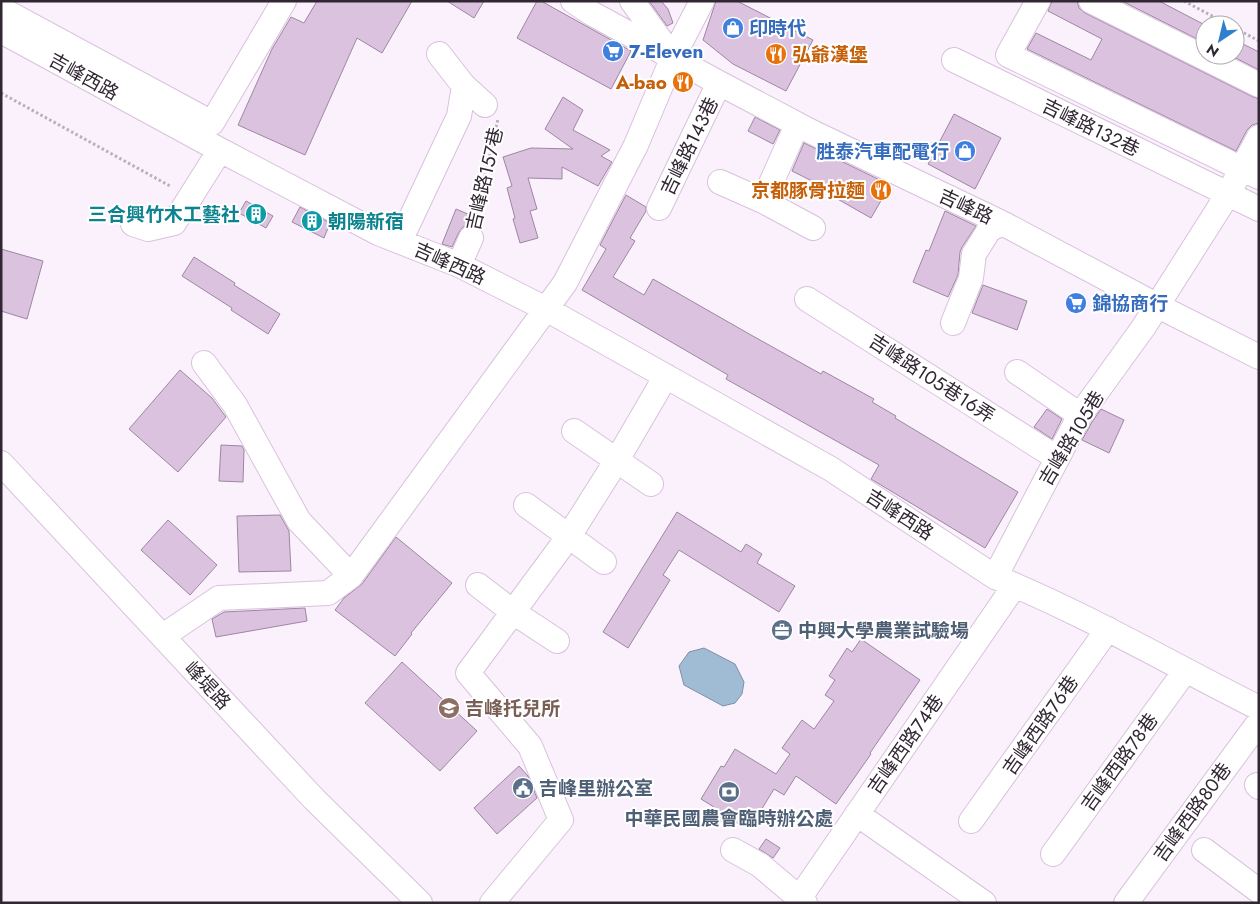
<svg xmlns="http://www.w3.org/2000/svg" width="1260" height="904" viewBox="0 0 1260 904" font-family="Jost,'Noto Sans TC',sans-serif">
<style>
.water{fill:#a0bbd4;stroke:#7f8fa4}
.building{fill:#dbc3df;stroke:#9d86a1}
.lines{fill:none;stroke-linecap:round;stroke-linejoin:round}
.minor-casing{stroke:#d9c0dd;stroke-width:26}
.path{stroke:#b9afbb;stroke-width:3;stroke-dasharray:2.5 2.5;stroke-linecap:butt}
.minor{stroke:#fff;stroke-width:24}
.labels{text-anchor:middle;stroke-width:4;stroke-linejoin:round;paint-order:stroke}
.shop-label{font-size:19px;font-weight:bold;fill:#366cbe;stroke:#fff;text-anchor:start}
.food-label{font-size:19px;font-weight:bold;fill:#c56008;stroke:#fff;text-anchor:end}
.street-label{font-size:19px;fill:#312733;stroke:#fff}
.culture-label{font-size:19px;font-weight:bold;fill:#0d838f;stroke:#fff;text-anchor:end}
.service-label{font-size:19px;font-weight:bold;fill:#4e5e75;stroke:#fff;text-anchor:start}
.education-label{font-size:19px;font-weight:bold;fill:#785e54;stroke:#fff;text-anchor:start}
</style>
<rect width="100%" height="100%" fill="#fbf1fd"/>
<path class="water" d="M704,648l31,16 9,18 -2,12 -7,9 -12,3 -39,-21 -5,-19 10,-14z"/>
<path class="building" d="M317,1h95l-30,52 -25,-15 -52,117 -67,-30 34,-76 19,-32 13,6z
M447,1h37l-10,17z
M537,1h4l90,50 -20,38 -94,-51z
M649,1h12l7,8 5,14 -6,3z
M716,1h21l76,39 -27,51 -53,-27 -30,-24z
M1052,1h25l2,7 6,5 168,84 6,2v24l-7,2 -5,5 -11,21 -209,-102 9,-16 55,27 11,-21 -54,-28z
M1122,1h37l46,24v18z
M1235,40l24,12v18l-29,-15h5z
M563,97l20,13 -10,20 37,20 -9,6 11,6 -14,24 -36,-19v12l-34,-1 9,31 -7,2 8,27 -18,5 -7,-24 2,-1 -8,-30 5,-2 -9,-29 28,-9 42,1 -28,-20z
M954,114l47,24 -26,51 -47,-25z
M755,117l25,13 -7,14 -25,-13z
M804,143l86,42 -19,33 -37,-21 2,-4 -44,-22z
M626,195l20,12v4l-16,27 5,3 -22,36 31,18 9,-16 98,56 70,39 2,-3 51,28 -2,3 24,14 -1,2 123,74 -33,56 -114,-69 8,-14 -153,-86 2,-4 -146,-85 24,-41 -6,-4z
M246,201l27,15 -7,12 -27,-15z
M300,207l30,16 -6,15 -32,-16z
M456,209l14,6 -4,11 -3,1 -4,5 -7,15 -10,-3z
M945,211l31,15 -14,21 -2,5 -2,23 -10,22 -35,-15 13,-32 3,1z
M1,249l42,12 -16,58 -26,-8z
M194,257l41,26 -1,2 46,29 -12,20 -37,-24 1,-2 -50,-32z
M983,285l44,16 -10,29 -45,-17z
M180,370l32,28 14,19 -48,55 -49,-43z
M1047,409l15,10 -10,20 -18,-12z
M1101,409l23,11 -15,33 -27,-13 10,-18z
M221,445l21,1 2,4 -1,32 -24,-1z
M677,512l64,40 5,-8 16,10 -5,9 38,23 -16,26 -100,-62 -16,25 7,5 -42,68 -25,-16z
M280,515l9,16 2,40 -52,1 -2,-56z
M168,520l49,45 -27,30 -49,-45z
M396,537l56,46 -41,50 1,1 -17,22 -60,-46 9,-12 18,-14z
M305,608l2,13 -91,16 -4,-18 12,-7z
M861,639l59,41 -50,73 1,1 -35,50 -40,-28 -12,19 -10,-6 -22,36 -46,-6 8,-12 -13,-8 20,-33 3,1 11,-18 41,25 14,-20 -8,-6 20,-28 12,9 20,-28 -9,-6 10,-15 -6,-4 18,-28 5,4z
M402,662l75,69 -37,40 -75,-68z
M519,766l9,10 9,22 -40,36 -23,-26z
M766,839l14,9 -7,10 -14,-9z"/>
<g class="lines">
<g class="minor-casing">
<path id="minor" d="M573,1l18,12 128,70 93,49 190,91 156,83 101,51
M632,1l37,51
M1038,1l-30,54 251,122
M1091,1l168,84
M1,9l211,114 72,-122
M1,31l219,119 158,83 81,32 87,44 285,160 164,108c91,37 176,87 264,131
M439,54l25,32 21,19
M954,60l305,149
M797,125l-34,76 50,27
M720,182l43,19
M659,208l60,-125
M133,224l15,5 26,-6 46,-73
M400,241l59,-125 5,-30
M459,265l12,-27
M807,299l250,159
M953,323l18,-45 3,-24 15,-24 13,-7
M204,363l31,42 64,116 52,55
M1017,372l63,43
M574,431l77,53
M1,463l313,336 106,104
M526,505l78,57
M995,577l85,-162 63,-87 85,-134 31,-57
M478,585l35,27 44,29
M163,636l56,-38 109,-5 23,-17 214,-293 71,-138 37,-88 29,-56
M1257,785l2,2
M857,814l127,89
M971,821l137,-192
M733,850l27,15 45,38
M1204,850l55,41
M1053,854l132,-183
M492,903l69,-83 -31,-74 -62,-73 101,-137 48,-76 49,-84
M796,903l219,-318
M1126,903l133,-181"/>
</g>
<path class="path" d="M1184,1l45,24
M1235,28l24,13
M1,93l169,93
M475,220l23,-101"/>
<use href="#minor" class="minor"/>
</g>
<defs>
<g id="shop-disc" transform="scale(1.125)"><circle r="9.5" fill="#3f7fe0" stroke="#fff"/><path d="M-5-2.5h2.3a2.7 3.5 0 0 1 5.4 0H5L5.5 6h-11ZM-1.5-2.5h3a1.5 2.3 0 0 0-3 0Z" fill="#fff"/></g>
<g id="supermarket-disc" transform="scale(1.125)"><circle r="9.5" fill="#3f7fe0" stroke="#fff"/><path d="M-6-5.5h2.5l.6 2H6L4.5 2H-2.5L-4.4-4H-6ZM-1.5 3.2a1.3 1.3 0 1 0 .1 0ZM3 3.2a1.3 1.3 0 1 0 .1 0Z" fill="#fff"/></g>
<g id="restaurant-disc" transform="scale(1.125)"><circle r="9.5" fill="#e8710a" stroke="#fff"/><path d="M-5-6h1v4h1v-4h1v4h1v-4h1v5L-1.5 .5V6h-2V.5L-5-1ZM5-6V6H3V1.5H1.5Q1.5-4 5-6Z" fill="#fff"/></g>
<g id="building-disc" transform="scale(1.125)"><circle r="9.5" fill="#0f9aa8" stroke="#fff"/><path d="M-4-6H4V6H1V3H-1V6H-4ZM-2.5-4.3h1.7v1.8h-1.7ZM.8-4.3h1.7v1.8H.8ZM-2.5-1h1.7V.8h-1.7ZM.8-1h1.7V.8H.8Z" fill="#fff"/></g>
<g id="office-disc" transform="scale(1.125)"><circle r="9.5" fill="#5c6f8a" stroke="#fff"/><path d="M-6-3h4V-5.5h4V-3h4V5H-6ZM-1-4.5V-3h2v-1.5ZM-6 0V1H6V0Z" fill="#fff"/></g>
<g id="school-disc" transform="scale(1.125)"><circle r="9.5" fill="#8d6e63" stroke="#fff"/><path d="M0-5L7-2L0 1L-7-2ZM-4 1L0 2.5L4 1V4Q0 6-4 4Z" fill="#fff"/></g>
<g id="civic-disc" transform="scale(1.125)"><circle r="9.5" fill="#5c6f8a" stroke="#fff"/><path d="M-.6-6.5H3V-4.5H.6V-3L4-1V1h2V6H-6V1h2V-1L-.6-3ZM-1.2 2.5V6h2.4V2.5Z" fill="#fff"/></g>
<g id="bank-disc" transform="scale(1.125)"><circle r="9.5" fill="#5c6f8a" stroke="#fff"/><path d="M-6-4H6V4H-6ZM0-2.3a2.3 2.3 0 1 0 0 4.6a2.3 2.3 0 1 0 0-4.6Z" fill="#fff"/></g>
</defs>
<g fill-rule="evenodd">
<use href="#shop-disc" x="733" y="28"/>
<use href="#supermarket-disc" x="613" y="51"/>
<use href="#restaurant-disc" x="776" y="54"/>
<use href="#restaurant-disc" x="683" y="82"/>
<use href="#shop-disc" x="965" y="151"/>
<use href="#restaurant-disc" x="881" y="190"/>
<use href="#building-disc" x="256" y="214"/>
<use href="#building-disc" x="312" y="221"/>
<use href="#supermarket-disc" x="1076" y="303"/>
<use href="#office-disc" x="782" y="630"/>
<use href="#school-disc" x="449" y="708"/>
<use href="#civic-disc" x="523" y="788"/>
<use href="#bank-disc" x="729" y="792"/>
</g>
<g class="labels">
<g class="shop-label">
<text x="749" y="35">印時代</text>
<text x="629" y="58">7-Eleven</text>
<text x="949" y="158" text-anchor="end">胜泰汽車配電行</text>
<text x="1092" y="310">錦協商行</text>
</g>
<g class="food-label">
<text x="792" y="61" text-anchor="start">弘爺漢堡</text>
<text x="667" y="89">A-bao</text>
<text x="865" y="197">京都豚骨拉麵</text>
</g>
<g class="street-label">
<text transform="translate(84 76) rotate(29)" y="7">吉峰西路</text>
<text transform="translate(1091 127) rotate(26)" y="7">吉峰路132巷</text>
<text transform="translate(689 146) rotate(-64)" y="7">吉峰路143巷</text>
<text transform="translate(484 179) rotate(-77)" y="7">吉峰路157巷</text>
<text transform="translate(966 206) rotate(25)" y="7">吉峰路</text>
<text transform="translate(450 263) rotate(24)" y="7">吉峰西路</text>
<text transform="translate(932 378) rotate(33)" y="7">吉峰路105巷16弄</text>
<text transform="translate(1071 438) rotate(-59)" y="7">吉峰路105巷</text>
<text transform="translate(900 514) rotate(33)" y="7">吉峰西路</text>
<text transform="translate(208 685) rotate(47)" y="7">峰堤路</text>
<text transform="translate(1040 725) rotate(-55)" y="7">吉峰西路76巷</text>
<text transform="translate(905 744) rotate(-55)" y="7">吉峰西路74巷</text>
<text transform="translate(1119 762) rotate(-54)" y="7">吉峰西路78巷</text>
<text transform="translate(1192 812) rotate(-54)" y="7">吉峰西路80巷</text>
</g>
<g class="culture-label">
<text x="240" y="221">三合興竹木工藝社</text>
<text x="328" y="228" text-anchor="start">朝陽新宿</text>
</g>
<g class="service-label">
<text x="798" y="637">中興大學農業試驗場</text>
<text x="539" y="795">吉峰里辦公室</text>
<text x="729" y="825" text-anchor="middle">中華民國農會臨時辦公處</text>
</g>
<g class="education-label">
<text x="465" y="715">吉峰托兒所</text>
</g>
</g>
<rect width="1260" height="904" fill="none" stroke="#312733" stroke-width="5"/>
<g transform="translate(1220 40) rotate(215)"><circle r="24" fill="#ffffff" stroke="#ada9ad"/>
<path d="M0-4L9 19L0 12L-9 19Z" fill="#307ece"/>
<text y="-8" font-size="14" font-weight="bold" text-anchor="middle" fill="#312733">N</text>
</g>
</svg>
